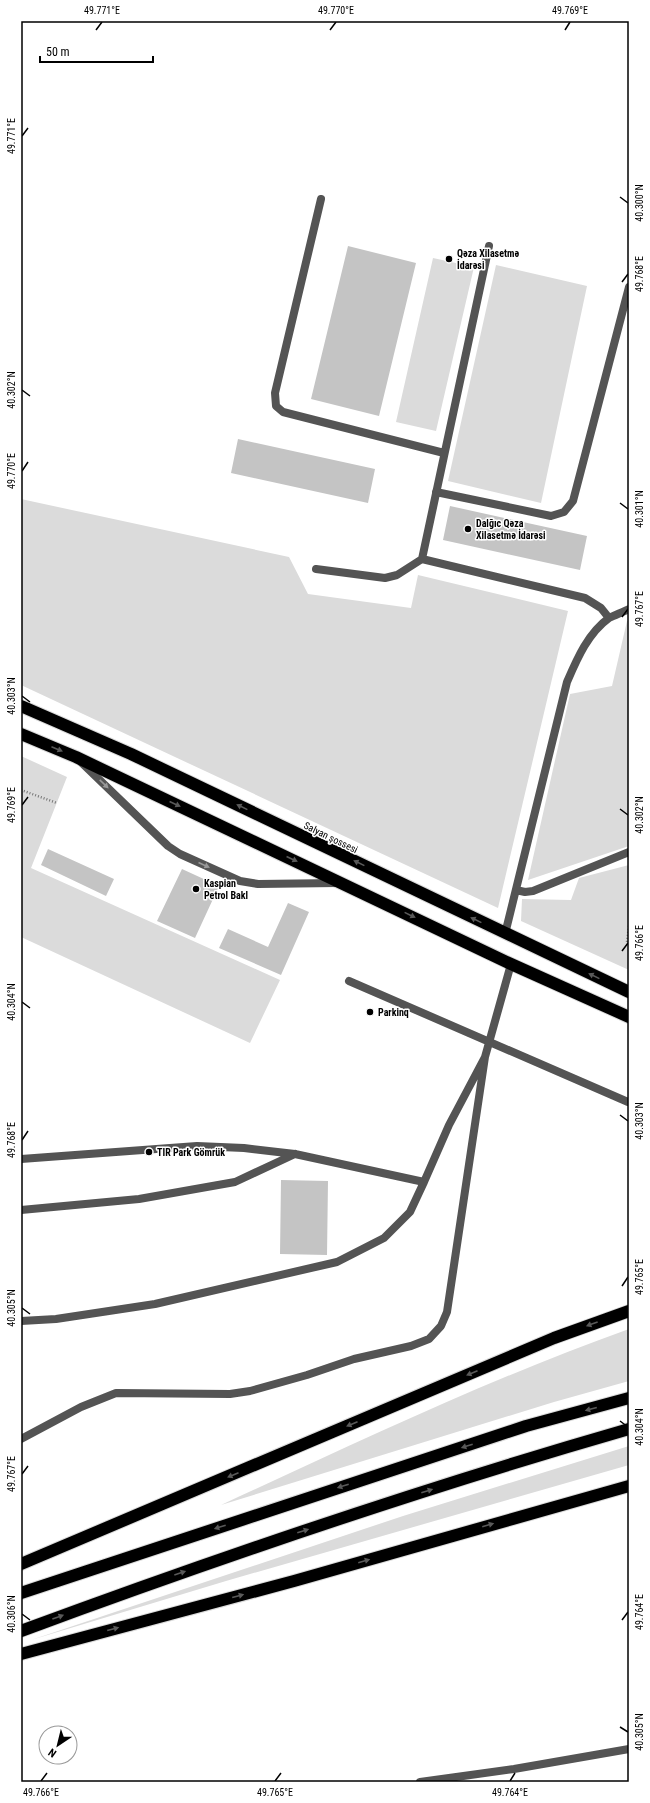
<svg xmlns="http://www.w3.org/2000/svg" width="650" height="1803" viewBox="0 0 650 1803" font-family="'Roboto Condensed',sans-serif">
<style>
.green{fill:#dbdbdb}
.building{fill:#c4c4c4}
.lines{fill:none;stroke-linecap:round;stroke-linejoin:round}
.highway-casing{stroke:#dbdbdb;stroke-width:14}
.path{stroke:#767676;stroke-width:2.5;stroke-dasharray:1 2;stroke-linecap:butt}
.lane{stroke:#545454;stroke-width:8}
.street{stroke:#545454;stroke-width:8}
.highway{stroke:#000;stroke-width:12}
.oneway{fill:#595959}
.oneway2{fill:#989898}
.ticks{fill:none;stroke:#000;stroke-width:1.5}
.poi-dot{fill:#000;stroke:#fff;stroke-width:1.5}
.labels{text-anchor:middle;stroke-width:3;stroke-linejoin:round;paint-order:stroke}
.poi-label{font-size:10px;font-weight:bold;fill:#000;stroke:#fff;text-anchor:start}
.street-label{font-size:10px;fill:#000;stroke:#fff}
.neatline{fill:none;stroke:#000;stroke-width:1.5}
.ticks-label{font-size:10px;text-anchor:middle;fill:#000}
</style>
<rect width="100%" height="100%" fill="#fff"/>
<path class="green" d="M433,258l41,9 -38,164 -40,-9z
M496,265l91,21 -46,217 -93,-22z
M21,499l268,58 19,37 103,14 7,-33 150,36 -70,297 -477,-223z
M627,621h2v225l-101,34 42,-186 42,-8z
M21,756l46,21 -36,91 249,112 -30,63 -229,-106z
M629,865v105l-108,-49 1,-22 49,1 8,-22z
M629,1329v52l-75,21 -333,103c135,-62 268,-126 408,-176z
M629,1446v19l-403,116 -195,59 372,-124z"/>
<path class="building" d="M348,246l68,17 -37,153 -68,-17z
M238,439l137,30 -7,34 -137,-30z
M450,506l137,30 -7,34 -137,-30z
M48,849l66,30 -8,17 -65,-31z
M182,869l37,17 -24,52 -38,-17z
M288,903l21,9 -28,63 -62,-27 9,-19 40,18z
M281,1180l47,1 -1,74 -47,-1z"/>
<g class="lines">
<g class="highway-casing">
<path id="highway" d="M21,706l110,48 498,238
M21,734l55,23 435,207 118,53
M21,1564l533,-226 75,-27
M21,1593l505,-167 103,-28
M21,1631c200,-74 403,-143 608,-202
M21,1654l273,-73 335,-95"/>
</g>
<path class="path" d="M21,790l36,13
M629,926l-2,16 2,4"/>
<path class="lane" d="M321,199l-46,194 1,13 7,6 161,41
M489,246l-67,313 163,39 16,10 8,10
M436,492l115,24 13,-4 9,-11 56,-214
M316,569l69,9 12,-3 25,-16
M81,762l87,84 12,8 60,27 18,3 79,-1
M516,890l9,2 8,-1 96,-39
M505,934l62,-252c10,-23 21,-49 42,-64 6,-3 14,-6 20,-9
M349,981l279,121
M21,1159l176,-13 47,2 51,6 129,28 25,-57 36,-68 26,-93
M21,1210l118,-11 96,-17 60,-28
M21,1321l35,-2 99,-15 182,-42 47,-24 26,-26 14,-30
M21,1439l60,-32 35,-14 114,1 20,-3 57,-16 47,-16 57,-13 18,-7 12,-13 6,-14 38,-255"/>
<path class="street" d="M420,1782l94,-13 115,-20"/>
<use href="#highway" class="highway"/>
</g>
<defs><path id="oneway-solid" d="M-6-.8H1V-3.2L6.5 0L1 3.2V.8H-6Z"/></defs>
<g class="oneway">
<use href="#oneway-solid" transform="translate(57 749) rotate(23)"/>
<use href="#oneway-solid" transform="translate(175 804) rotate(25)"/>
<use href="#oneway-solid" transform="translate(242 807) rotate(-154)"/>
<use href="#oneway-solid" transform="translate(292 859) rotate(25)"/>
<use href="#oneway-solid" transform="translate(359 863) rotate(-154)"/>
<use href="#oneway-solid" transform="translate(410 915) rotate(26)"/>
<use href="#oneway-solid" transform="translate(476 920) rotate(-154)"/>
<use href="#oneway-solid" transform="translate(594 976) rotate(-154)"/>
<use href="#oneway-solid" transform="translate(592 1324) rotate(160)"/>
<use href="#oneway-solid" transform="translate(472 1373) rotate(157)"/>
<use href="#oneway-solid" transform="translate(591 1409) rotate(165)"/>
<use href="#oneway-solid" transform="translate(352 1424) rotate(157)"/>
<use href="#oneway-solid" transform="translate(467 1446) rotate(162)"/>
<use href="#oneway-solid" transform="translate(233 1475) rotate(157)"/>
<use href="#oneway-solid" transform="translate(343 1486) rotate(162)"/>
<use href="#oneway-solid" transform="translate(427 1491) rotate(-18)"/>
<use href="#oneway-solid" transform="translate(488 1525) rotate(-16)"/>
<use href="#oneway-solid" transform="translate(220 1527) rotate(162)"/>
<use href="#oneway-solid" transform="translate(303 1531) rotate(-17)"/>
<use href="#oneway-solid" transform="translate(364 1561) rotate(-16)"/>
<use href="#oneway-solid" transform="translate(180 1573) rotate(-19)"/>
<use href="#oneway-solid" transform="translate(238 1596) rotate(-15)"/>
<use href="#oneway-solid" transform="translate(58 1617) rotate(-20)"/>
<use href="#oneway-solid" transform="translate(113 1629) rotate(-15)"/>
</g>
<g class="oneway2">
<use href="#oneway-solid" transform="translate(104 784) rotate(44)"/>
<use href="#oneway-solid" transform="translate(204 865) rotate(24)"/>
</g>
<path class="ticks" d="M96,30l6,-8M330,30l6,-8M565,30l5,-8M22,136l6,-8M620,197l8,6M622,282l6,-8M22,390l8,6M22,471l6,-9M620,503l8,6M622,617l6,-8M22,696l8,6M22,805l6,-8M620,809l8,6M622,951l6,-8M22,1002l8,6M620,1115l8,6M22,1140l6,-9M622,1286l6,-9M22,1308l8,6M620,1421l8,6M22,1474l6,-8M22,1614l8,6M622,1620l6,-8M620,1727l8,5M41,1781l6,-8M275,1781l6,-8M510,1781l5,-8"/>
<g class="poi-dot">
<circle cx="449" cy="259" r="4"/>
<circle cx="468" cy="529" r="4"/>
<circle cx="196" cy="889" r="4"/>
<circle cx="370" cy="1012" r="4"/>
<circle cx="149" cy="1152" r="4"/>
</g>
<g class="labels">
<g class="poi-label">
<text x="457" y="257">Qəza Xilasetmə<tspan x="457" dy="12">İdarəsi</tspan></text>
<text x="476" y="527">Dalğıc Qəza<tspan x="476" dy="12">Xilasetmə İdarəsi</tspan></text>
<text x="204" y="887">Kaspian<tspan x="204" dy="12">Petrol Bakl</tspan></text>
<text x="378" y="1016">Parkinq</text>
<text x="157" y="1156">TIR Park Gömrük</text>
</g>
<g class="street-label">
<text transform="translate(331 837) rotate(26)" y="4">Salyan şossesi</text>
</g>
</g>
<rect width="650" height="1803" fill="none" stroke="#ffffff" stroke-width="44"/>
<g transform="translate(58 1745) rotate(215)"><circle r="19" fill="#ffffff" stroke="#999999"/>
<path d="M0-3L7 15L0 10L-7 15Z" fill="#000000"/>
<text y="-6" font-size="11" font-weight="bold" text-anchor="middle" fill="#000000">N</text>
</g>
<path d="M40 56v6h113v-6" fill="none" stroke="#000000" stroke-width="2"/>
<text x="46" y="56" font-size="12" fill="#000000" stroke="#ffffff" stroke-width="3" paint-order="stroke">50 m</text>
<rect x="22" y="22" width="606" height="1759" class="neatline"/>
<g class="ticks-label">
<text x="102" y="14">49.771°E</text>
<text x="336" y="14">49.770°E</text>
<text x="570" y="14">49.769°E</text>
<text transform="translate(11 136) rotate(-90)" y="4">49.771°E</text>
<text transform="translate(639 203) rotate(-90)" y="4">40.300°N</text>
<text transform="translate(639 274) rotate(-90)" y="4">49.768°E</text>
<text transform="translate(11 390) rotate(-90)" y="4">40.302°N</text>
<text transform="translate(11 471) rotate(-90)" y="4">49.770°E</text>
<text transform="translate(639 509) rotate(-90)" y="4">40.301°N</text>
<text transform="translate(639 609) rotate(-90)" y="4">49.767°E</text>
<text transform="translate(11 696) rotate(-90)" y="4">40.303°N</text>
<text transform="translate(11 805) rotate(-90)" y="4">49.769°E</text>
<text transform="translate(639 815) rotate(-90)" y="4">40.302°N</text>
<text transform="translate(639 943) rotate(-90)" y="4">49.766°E</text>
<text transform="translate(11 1002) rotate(-90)" y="4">40.304°N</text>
<text transform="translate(639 1121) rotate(-90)" y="4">40.303°N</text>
<text transform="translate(11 1140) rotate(-90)" y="4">49.768°E</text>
<text transform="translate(639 1277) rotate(-90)" y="4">49.765°E</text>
<text transform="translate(11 1308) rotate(-90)" y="4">40.305°N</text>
<text transform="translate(639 1427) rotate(-90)" y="4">40.304°N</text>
<text transform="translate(11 1474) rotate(-90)" y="4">49.767°E</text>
<text transform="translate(639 1612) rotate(-90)" y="4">49.764°E</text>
<text transform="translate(11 1614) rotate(-90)" y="4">40.306°N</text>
<text transform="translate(639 1732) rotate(-90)" y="4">40.305°N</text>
<text x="41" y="1796">49.766°E</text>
<text x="275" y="1796">49.765°E</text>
<text x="510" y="1796">49.764°E</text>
</g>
</svg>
